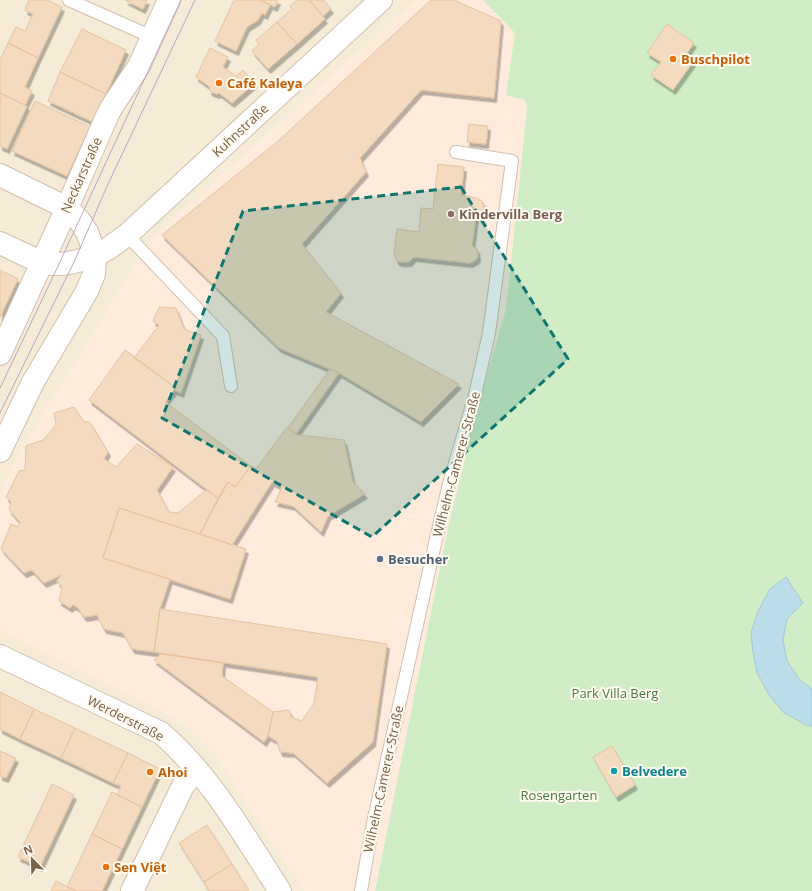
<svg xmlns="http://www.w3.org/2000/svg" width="812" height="891" viewBox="0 0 812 891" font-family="'Open Sans',sans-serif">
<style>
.residential{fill:#f6ebd6}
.commercial{fill:#feebdc}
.green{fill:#d0edc6}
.water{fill:#bbdce9;stroke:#a1cbdb}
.building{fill:#f4dbbf;stroke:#e8c49e;filter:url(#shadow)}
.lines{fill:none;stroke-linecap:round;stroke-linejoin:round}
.service-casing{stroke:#d1c1ad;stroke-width:14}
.minor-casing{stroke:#d1c1ad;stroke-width:24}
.tertiary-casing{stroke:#d1c1ad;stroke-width:24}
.service{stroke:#fff;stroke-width:12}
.minor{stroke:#fff;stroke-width:22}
.tertiary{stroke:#fff;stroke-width:22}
.tram{stroke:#bda5c9;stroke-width:1}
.marked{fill:#0f766e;fill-opacity:0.2;stroke:#0f766e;stroke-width:3;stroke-dasharray:8 5;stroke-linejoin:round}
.food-dot{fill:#e8710a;stroke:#fffbf0;stroke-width:1.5}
.education-dot{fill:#8d6e63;stroke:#fffbf0;stroke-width:1.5}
.service-dot{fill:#5c6f8a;stroke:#fffbf0;stroke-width:1.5}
.culture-dot{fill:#0f9aa8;stroke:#fffbf0;stroke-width:1.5}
.labels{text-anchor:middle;stroke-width:4;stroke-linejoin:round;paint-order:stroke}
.food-label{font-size:13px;font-weight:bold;fill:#c56008;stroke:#fffbf0;text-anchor:start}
.street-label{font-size:13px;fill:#7a614a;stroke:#fffbf0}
.education-label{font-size:13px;font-weight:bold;fill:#785e54;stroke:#fffbf0;text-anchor:start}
.service-label{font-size:13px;font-weight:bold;fill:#4e5e75;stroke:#fffbf0;text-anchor:start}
.park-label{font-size:13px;fill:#487a3f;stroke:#fffbf0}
.culture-label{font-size:13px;font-weight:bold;fill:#0d838f;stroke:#fffbf0;text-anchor:start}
</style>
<defs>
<filter id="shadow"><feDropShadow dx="2.5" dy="4.5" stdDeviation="0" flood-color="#0004"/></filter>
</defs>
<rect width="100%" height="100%" fill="#fdf8e9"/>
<path class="residential" d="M0,0h416l-267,242 -129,211 -20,44z
M0,630l148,73 30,18 22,17 16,18 89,135h-305z"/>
<path class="commercial" d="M416,0h70l29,33 -9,62 18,2 3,11 -21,201 -26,90 -32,128 -73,364h-70l-89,-135 -16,-18 -22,-17 -30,-18 -148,-73v-133l20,-44 129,-211z"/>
<path class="green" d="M483,0h329v891h-437l73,-364 32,-128 26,-90 21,-201 -2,-8 -19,-5 9,-62z"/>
<path class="water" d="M786,577l17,26 -16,16 -4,21 4,21 13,19 12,9v37l-6,-1 -23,-13 -14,-17 -12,-22 -4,-20 -2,-20 7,-22 12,-22z"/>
<path class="building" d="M29,0h18l15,7 -24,51 -30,-15 8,-16 9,4 8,-17 -8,-4z
M125,0h22l-4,9z
M234,0h26l10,5 -5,10 -3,-2 -4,7 -11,7 -11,24 -21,-10z
M260,0h18l-3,7z
M297,0h12l16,19 -28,25 -20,-22 15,-13 -2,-3z
M309,0h15l7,9 -8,7z
M431,0h23l47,21 -7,77 -73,-8 -61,68 6,14 -64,72 39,49 -15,19 133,72 -38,38 -82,-49 -60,-25 -117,-113 115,-93z
M277,22l20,22 -29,25 -16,-18 7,-7 -3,-4z
M667,24l27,19 -9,13 8,6 -20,28 -22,-15 10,-13 -14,-9z
M82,29l44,21 -20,44 -46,-22z
M8,43l30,15 -13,29 7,4 -7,14 -25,-12v-33z
M210,48l18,9 -5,10 13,9 7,-6 12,13 -23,20 -13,-10 -2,1 -6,-2 -2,-2 1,-3 -14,-10z
M60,72l46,22 -13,28 -45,-21z
M0,93l27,13 -20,43 -7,-3z
M35,101l55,26 -23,49 -55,-25z
M469,124l19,2 -2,18 -19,-2z
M438,164l26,3 -3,28 16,3 6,4 1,4 -2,6 -6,3 -4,31 5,3 1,8 -2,3 -6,3 -56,-6 -5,5h-9l-3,-1 -3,-6 3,-26 22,3 2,-24 12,1z
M0,270l18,9 -18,38z
M159,307l17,1 8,21 17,6 -20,58 -7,-3 2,-2 -42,-30 25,-33 -6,-4z
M125,350l51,38 -11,14 86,64 -16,21 -7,-5 -10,16 -129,-98z
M330,369l9,4 -43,61 -8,-6z
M74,407l10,15h6l18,30 -4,7 12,8 21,-23 36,23 -16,23 12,22 9,1 28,-23 12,8 -18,36 -81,-26 -16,50 67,21 -10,30 -6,43 -22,-3 -9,-16 -19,-4 -7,-14 -13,2 -6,-9 -5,-3 -3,3 -11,-7 3,-14 -5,-6 5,-6 -18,8 -12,-13 -8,3 -23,-24 10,-25 7,3 2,-5 -11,-12 2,-8 -5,-5 13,-26 6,-1 1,-24 17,-6 13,-15 -2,-12z
M287,427l10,8 47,5 9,42 12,12 -37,22 -7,16 -28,-26 -18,-4 7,-15 -10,-5 -40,63 -32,-11 28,-52 7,5 16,-21 5,3z
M119,508l127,41 -16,50 -127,-41z
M160,609l227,35 -10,69 -4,29 -46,41 -34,-30 -13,-1 -3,-11 -9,-5 5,-24 16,-2 2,7 11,4 12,-18 4,-26 -164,-25z
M161,654l62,9 -1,13 51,36 -5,24 -4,6 -110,-82z
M0,692l34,17 -14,30 -20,-10z
M34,709l41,19 -14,30 -41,-19z
M75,728l53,25 -15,30 -52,-25z
M612,746l23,39 -19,12 -23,-40z
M0,751l16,7 -10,20 -6,-2z
M128,753l32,16 -18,38 -25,-12 4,-9 -8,-3z
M52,784l22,11 -34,72 -22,-10z
M112,792l30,15 -20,42 -30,-15z
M207,825l25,39 -28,18 -25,-39z
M92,834l30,15 -20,42h-25l-10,-4z
M232,864l17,27h-40l-5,-9z
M56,881l11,6 10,4h-26z"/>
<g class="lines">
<g class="service-casing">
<path id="service" d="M69,0l83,37
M127,235l96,101 8,50
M361,891l12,-68 66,-297 10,-42 26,-89 14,-62 23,-172 -56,-9"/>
</g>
<g class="minor-casing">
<path id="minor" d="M67,208l41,-94 5,-9 26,-39 30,-66
M95,256l14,-8 18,-13 254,-235
M132,891l51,-105 13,-17"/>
</g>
<g class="tertiary-casing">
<path id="tertiary" d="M0,175l67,33 12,12 8,12 3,8 5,16 -1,18 -7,17 -54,91 -33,69
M0,243c14,6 38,20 52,21 15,1 30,-4 43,-8
M0,354l67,-146
M0,656l161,77c50,43 83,103 119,158"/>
</g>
<use href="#service" class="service"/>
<use href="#minor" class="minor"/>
<use href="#tertiary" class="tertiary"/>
<path class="tram" d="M0,388l59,-124 122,-264
M0,413l74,-151 34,-78 87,-184"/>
</g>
<path class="marked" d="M461,187l107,172 -196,178 -210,-119 81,-207z"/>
<g class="food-dot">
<circle cx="673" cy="59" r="4"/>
<circle cx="219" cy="83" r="4"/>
<circle cx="150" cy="772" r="4"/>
<circle cx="106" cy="867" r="4"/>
</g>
<circle class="education-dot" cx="451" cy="214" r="4"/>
<circle class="service-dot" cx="380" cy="559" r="4"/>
<circle class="culture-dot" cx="614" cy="771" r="4"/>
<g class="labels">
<g class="food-label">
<text x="681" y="64">Buschpilot</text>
<text x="227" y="88">Café Kaleya</text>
<text x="158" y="777">Ahoi</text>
<text x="114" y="872">Sen Việt</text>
</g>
<g class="street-label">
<text transform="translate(240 130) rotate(-43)" y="5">Kuhnstraße</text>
<text transform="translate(81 175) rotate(-66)" y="5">Neckarstraße</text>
<text transform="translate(456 464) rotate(-75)" y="5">Wilhelm-Camerer-Straße</text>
<text transform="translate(126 718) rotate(27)" y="5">Werderstraße</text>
<text transform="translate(383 779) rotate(-78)" y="5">Wilhelm-Camerer-Straße</text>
</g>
<g class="education-label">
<text x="459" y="219">Kindervilla Berg</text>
</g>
<g class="service-label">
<text x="388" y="564">Besucher</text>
</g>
<g class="park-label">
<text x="615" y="698">Park Villa Berg</text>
<text x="559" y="800">Rosengarten</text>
</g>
<g class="culture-label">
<text x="622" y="776">Belvedere</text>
</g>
</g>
<g transform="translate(32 859) rotate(337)" stroke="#fffbf0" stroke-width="3" paint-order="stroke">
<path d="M0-3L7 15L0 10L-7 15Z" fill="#7a614a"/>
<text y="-6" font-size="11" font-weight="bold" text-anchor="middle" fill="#7a614a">N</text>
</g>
</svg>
